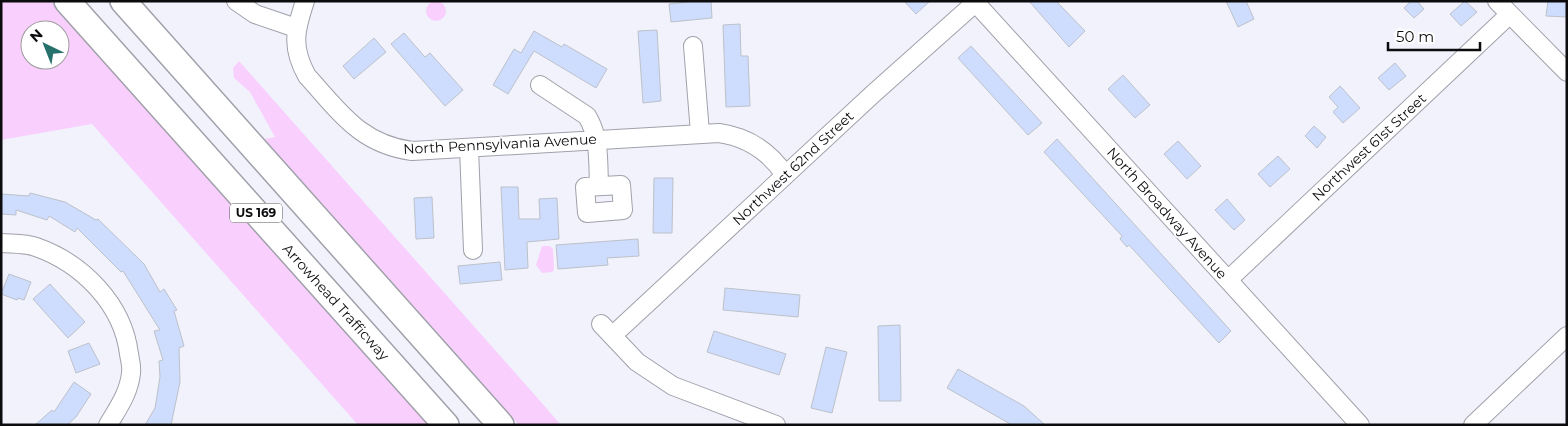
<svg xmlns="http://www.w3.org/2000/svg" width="1568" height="426" viewBox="0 0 1568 426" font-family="Montserrat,sans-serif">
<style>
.green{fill:#f9d0fd;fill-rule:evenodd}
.building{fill:#ceddfd;stroke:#bdc1ca}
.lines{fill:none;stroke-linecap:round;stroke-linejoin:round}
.minor-casing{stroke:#a0a1aa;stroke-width:20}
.highway-casing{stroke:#a0a1aa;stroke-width:28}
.minor{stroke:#fff;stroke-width:18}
.highway{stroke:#fff;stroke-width:25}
.labels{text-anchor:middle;stroke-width:4;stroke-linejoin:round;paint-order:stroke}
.shield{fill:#fff;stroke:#555557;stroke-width:1}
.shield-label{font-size:12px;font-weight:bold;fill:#0c0c0f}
.street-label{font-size:14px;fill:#0c0c0f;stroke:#fff}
</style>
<rect width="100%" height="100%" fill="#f1f2fc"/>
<path class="green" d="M1,1h50l381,424h-74l-266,-301 -91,16zM30,30h30v30h-30z
M426 11a10 10 0 1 1 20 0a10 10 0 1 1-20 0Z
M239,61l295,333 27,31h-42l-255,-286 11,-2 -25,-45 -16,-14 -1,-10z
M542,246h8l3,3 1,21 -2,2 -10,1 -6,-8z"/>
<path class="building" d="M696,1h15l1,17 -41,4 -2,-18z
M904,1h26l-14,13z
M1029,1h27l29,30 -16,16z
M1226,1h20l8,18 -16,8z
M1411,1h6l7,8 -10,9 -10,-10z
M1465,1l12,11 -16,14 -11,-12z
M1548,1h19v16l-21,-1z
M740,24l1,32h7l2,50 -24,1 -3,-82z
M657,30l4,71 -18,2 -5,-72z
M534,31l28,16 2,-3 43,25 -11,19 -62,-37 -26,43 -15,-9 21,-36 7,4z
M404,33l21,24 5,-4 33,37 -18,16 -54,-62z
M374,38l12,14 -32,27 -11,-13z
M971,46l71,77 -14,12 -70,-77z
M1395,63l11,13 -17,14 -11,-12z
M1123,75l27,30 -15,13 -27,-29z
M1340,86l20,22 -17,15 -10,-11 5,-5 -9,-10z
M1314,126l12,11 -9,11 -12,-12z
M1057,139l174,192 -12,12 -90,-98 -2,2 -7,-8 2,-3 -78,-84z
M1178,141l23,25 -14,13 -23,-25z
M1278,156l12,13 -20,18 -12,-13z
M654,178h19l-1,55h-19z
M501,187h17l1,32h21l-1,-20 18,-1 2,41 -32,3 1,26 -23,2z
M30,193l35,9 31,18 2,-1 46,45 16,28 4,-3 13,21 -3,1 10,35 -5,2 1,34 -9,43h-26l10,-17 5,-31 -1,-16 4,-1 -9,-29 6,-1 -37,-59 -2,1 -44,-44 -2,4 -26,-16 -2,4 -31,-10v5l-15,-1v-20l28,2z
M432,197l2,41 -18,1 -2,-41z
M1227,199l18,21 -11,10 -19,-20z
M638,239l1,17 -32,2 1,7 -50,4 -2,-24z
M500,262l2,18 -42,4 -2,-18z
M9,274l22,8 -7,18 -6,-2 -1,2 -16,-6z
M50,284l35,38 -17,16 -35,-39z
M725,288l75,7 -2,22 -75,-7z
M900,325l1,76h-22l-1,-75z
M714,331l72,23 -7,21 -72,-23z
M89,343l11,21 -24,9 -8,-22z
M826,347l21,5 -15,61 -21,-5z
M958,369l66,37 21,19h-33l-65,-37z
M74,382l17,12 -15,23 -9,8h-32l17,-15 2,2z"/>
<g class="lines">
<g class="minor-casing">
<path id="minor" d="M236,1l19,13 41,14
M305,1c-10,30 -14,46 2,75 33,36 53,68 105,75l307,-18c28,4 50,18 66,42
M974,1l386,424
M1497,1l70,71
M693,46l7,87
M540,85l47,31c13,21 11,46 12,70
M469,148l4,102
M621,185l2,25 -36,3 -2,-26z
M1,243c11,1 24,0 35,4 46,16 87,57 93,107 1,6 3,13 2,19 -2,20 -13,35 -23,52
M1228,280l282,-266
M601,324l36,38 36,24 103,39
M612,336l262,-243 101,-90
M1473,425l94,-89"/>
</g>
<g class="highway-casing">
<path id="highway" d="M67,1l379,424
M123,1l378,424"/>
</g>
<use href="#minor" class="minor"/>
<use href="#highway" class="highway"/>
</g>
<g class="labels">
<rect class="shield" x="230" y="203.5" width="52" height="19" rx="4"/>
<g class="shield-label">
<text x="256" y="217">US 169</text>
</g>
<g class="street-label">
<text transform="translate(500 144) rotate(-3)" y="5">North Pennsylvania Avenue</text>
<text transform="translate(1369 147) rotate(-43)" y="5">Northwest 61st Street</text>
<text transform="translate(793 168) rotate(-43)" y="5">Northwest 62nd Street</text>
<text transform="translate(1167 213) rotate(48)" y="5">North Broadway Avenue</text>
<text transform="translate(336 302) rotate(48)" y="5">Arrowhead Trafficway</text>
</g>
</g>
<rect width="1568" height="426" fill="none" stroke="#0c0c0f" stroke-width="5"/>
<g transform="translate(45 45) rotate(317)"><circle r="24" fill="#ffffff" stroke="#9e9e9f"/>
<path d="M0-4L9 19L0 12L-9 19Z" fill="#27716d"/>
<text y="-8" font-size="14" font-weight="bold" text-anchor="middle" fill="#0c0c0f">N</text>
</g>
<path d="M1388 42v8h92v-8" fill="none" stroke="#0c0c0f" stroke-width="2.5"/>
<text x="1396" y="42" font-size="15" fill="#0c0c0f" stroke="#ffffff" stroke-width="4" paint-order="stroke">50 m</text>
</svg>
